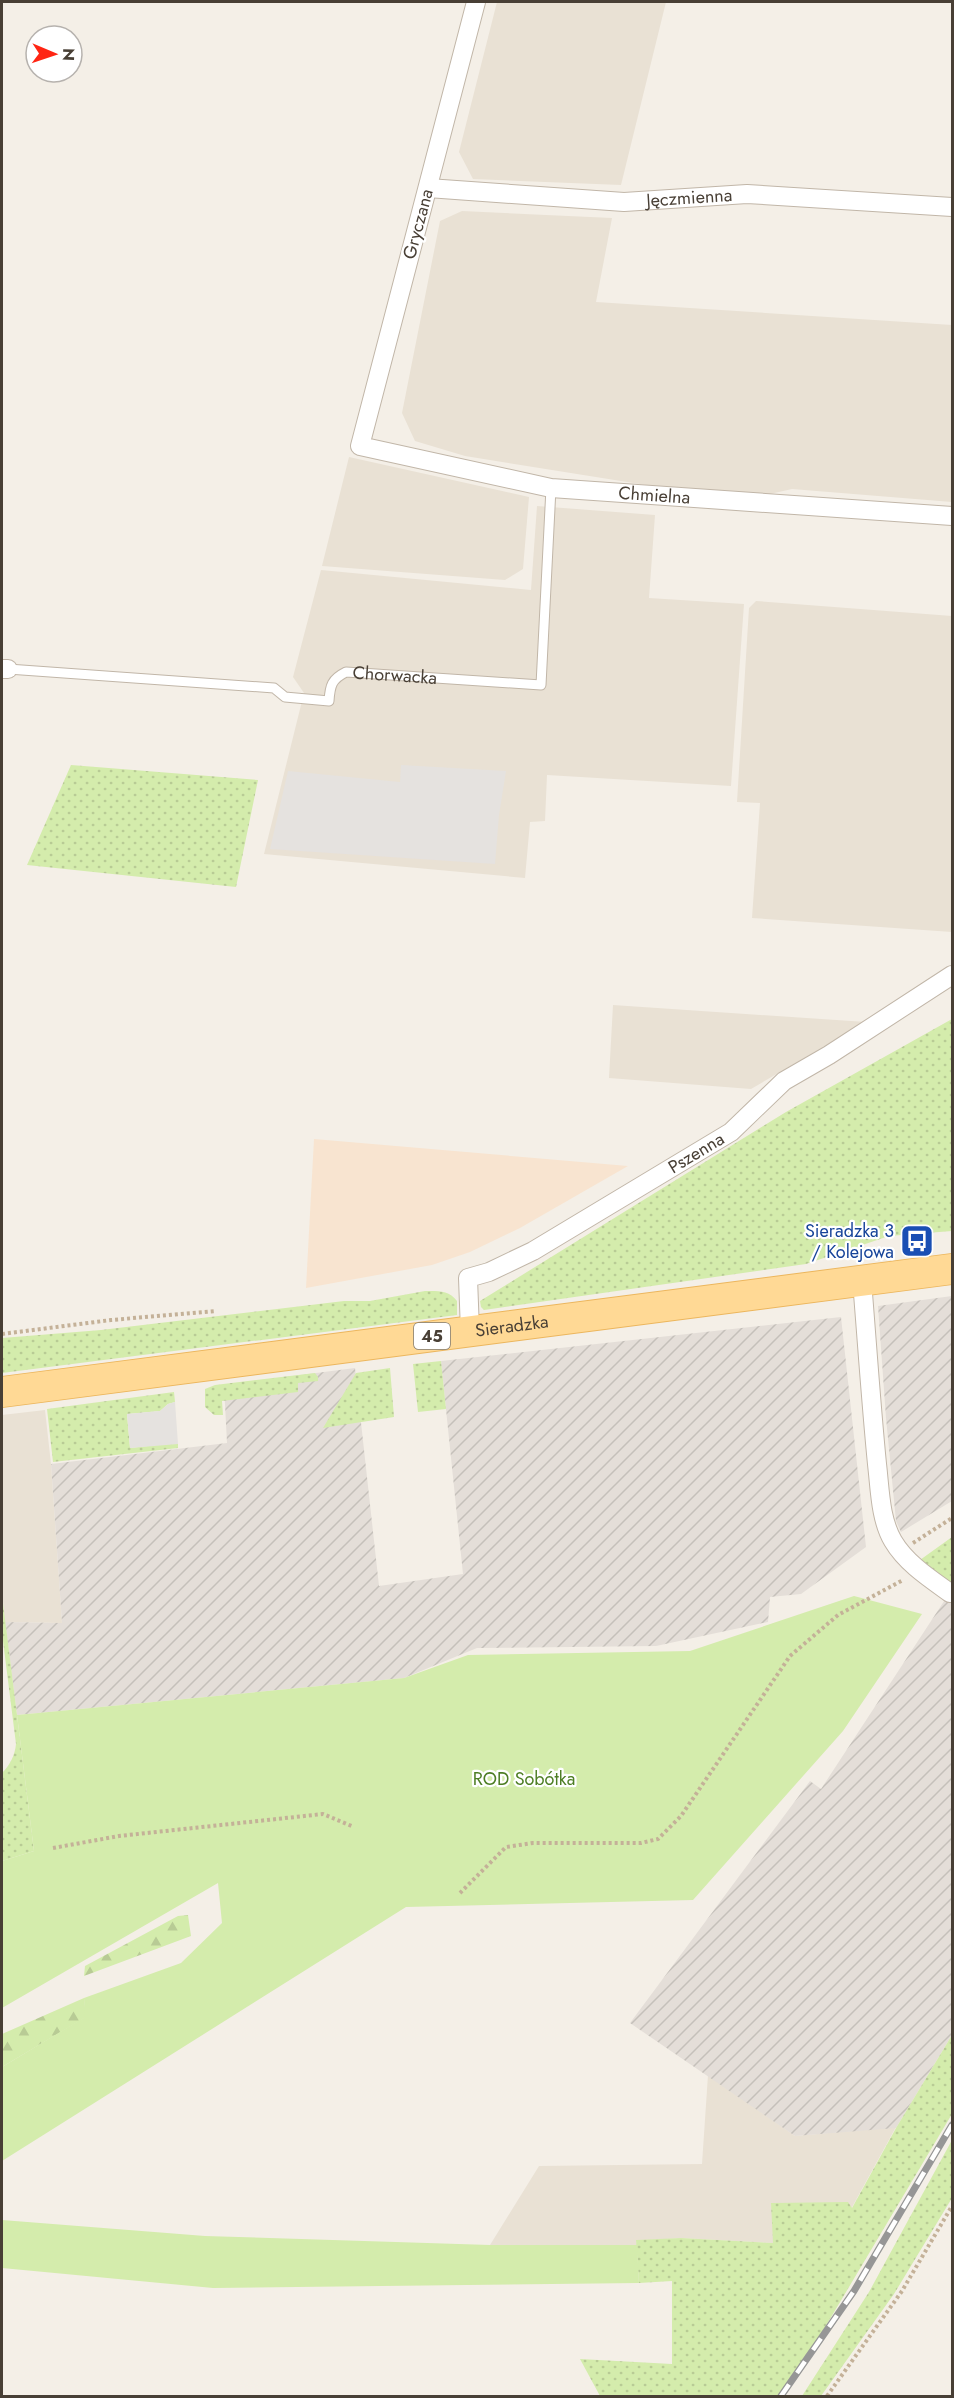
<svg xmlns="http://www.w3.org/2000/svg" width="954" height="2398" viewBox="0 0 954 2398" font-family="Jost,sans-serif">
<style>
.residential{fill:#e9e1d4}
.commercial{fill:#f8e4d0}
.industrial{fill:url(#industrial-furrows)}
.grass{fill:url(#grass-dots)}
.forest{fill:url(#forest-firs)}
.garden{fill:#d4ecac}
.parking{fill:#e5e2df}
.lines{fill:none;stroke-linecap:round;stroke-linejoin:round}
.lane-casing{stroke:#c1b6a8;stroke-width:11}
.street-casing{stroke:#c1b6a8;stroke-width:20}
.primary-casing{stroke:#ecb65d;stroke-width:32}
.path{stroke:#c4b198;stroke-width:4;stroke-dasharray:3 3;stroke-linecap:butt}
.lane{stroke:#fff;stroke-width:9}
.street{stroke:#fff;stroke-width:18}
.primary{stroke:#ffd995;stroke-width:30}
.rail-casing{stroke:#969696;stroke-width:7}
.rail{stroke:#fff;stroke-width:4.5;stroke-dasharray:14;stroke-linecap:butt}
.labels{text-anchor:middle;stroke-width:4.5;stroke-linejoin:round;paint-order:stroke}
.shield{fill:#fff;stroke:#7f7972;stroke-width:1.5}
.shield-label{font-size:16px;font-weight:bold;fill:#483f35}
.street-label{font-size:18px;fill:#483f35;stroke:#fff}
.transit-label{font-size:18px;fill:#164399;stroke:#fff;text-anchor:end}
.park-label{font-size:18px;fill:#4d7e24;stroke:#fff}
</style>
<defs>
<pattern id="industrial-furrows" width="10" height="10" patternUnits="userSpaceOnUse" patternTransform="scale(1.5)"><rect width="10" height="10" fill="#e4ded8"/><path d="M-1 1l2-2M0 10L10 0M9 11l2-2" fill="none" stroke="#c5c0ba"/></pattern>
<pattern id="grass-dots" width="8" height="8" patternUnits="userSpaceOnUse" patternTransform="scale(1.5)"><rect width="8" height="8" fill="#d4ecac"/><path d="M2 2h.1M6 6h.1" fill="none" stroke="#b8cb95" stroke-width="1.8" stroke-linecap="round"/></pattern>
<pattern id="forest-firs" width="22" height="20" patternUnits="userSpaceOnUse" patternTransform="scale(1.5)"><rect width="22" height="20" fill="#d4ecac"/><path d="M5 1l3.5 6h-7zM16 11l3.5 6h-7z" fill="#b8cb95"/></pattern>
</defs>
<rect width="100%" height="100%" fill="#f4efe7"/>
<path class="residential" d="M497,2h169l-45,183 -148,-6 -14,-27z
M462,211l150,7 -16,84 356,23v177l-160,-13 -35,8 -42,-1 -250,-40 -50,-15 -13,-28 38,-192z
M349,457l180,40 -6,72 -18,11 -183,-14z
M537,506l118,9 -6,83 95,6 -13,182 -184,-11 -2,46 -15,1 -5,56 -261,-24 40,-161 -11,-16 28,-107 210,20z
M756,601l196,15v316l-200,-14 8,-115 -23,-1 12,-194z
M613,1005l253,17 -115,67 -142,-11z
M45,1410l6,54 11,159 -57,-1 -3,-30v-177z
M708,2075l87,61 101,-9 -45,82 -78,34 -92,-5 -45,3 1,4h-147l49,-79 163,-2z"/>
<path class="commercial" d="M314,1139l314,27 -108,62 -50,24 -38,13 -126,23z"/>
<path class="industrial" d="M952,1296v205l-51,31 -5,-11 -10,-103 -8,-112z
M841,1317l25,230 -65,47 -31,3 -2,25 -112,24 -179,2 -73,30 -387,37 -12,-93 57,1 -11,-159 176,-21 -3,-58 131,-17 24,218 84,-12 -22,-213z
M952,1589v446l-56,93 -101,8 -165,-113 180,-242 11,8z"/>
<path class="grass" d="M71,765l187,15 -22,107 -209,-22z
M952,1019v212l-63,5 -83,28 -322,46 -3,-3 -1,-6 306,-189z
M425,1291c13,0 24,-1 32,10v14l-455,58v-35l99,-8 243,-29h26z
M441,1361l5,48 -28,3 -5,-48z
M390,1368l4,49 -71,11 33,-55z
M315,1373l3,4v4l-20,2v9l-76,9 1,14h-9l-9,-8v-18l10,-4z
M174,1392l1,10 -7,2 -8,7 -33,3 3,34 44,-5 4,1v4l-125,14 -6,-53z
M952,1537v52l-39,-24z
M2,1595l32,256 -32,10v-88c8,-8 13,-18 14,-29l-14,-111z
M952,2035v79l-128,215 -45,67h-179l-20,-37 92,5v-83l-33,2 -3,-43 45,-2 92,5 -2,-40 77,-1 4,6 44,-80z
M952,2140v58l-3,5 -55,91 -73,102h-19l67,-104z"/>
<path class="forest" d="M188,1915l3,21 -107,40 1,-10 93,-50z
M84,1998l2,19 -84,50v-33z"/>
<path class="garden" d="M854,1596l68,18 -79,117 -150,169 -287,7 -404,254v-94l83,-50 -1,-19 97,-35 41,-40 -4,-40 -216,125v-147l32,-10 -17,-136 387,-37 64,-23 222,-4z
M2,2220l203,16 285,9h147l2,38 -426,5 -211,-20z"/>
<path class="parking" d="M401,765l105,6 -7,44 -4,49 -225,-15 18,-78 112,11z
M175,1402l3,42 -48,4 -3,-34 33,-3 8,-7z"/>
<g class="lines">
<g class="lane-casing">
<g id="lane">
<path id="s1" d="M8,669l266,19 11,9 44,4c1,-16 3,-22 17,-29l195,13 10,-197"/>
</g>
</g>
<g class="street-casing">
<g id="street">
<path id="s2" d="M476,2l-116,444 191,42 401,28"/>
<path id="s3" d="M428,188l196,14 123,-8 205,13"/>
<path d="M2,669h6"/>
<path d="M862,1281c5,61 9,122 15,183 3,25 3,55 16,77 13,22 36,37 57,52"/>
<path id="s4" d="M470,1331l-2,-53 21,-6 44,-21 198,-119 53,-51 45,-26 123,-80"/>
</g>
</g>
<g class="primary-casing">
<g id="primary">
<path id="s5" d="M2,1392l950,-123"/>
</g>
</g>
<path class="path" d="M2,1334l109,-14 105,-9
M913,1543l39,-25
M53,1848l66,-12 204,-22 31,13
M460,1893l46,-46 27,-4h108l17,-4 23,-23 109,-160 48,-41 65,-35
M827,2396l75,-105 50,-85"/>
<use href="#lane" class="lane"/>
<use href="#street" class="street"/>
<use href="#primary" class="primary"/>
<g class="rail-casing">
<path id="rail" d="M781,2396l73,-105 98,-166"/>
</g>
<use href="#rail" class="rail"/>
</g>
<defs>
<g id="bus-square" transform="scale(1.725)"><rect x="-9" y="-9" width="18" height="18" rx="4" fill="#1a4fb4" stroke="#fff"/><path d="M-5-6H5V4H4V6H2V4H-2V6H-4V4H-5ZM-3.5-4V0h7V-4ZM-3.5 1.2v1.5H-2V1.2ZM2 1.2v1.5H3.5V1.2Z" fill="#fff"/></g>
</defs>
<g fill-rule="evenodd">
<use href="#bus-square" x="917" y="1241"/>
</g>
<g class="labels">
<rect class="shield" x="414" y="1323" width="36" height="26" rx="4.5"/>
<g class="shield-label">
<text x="432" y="1342">45</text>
</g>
<g class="street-label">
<text dy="6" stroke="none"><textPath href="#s3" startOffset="262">Jęczmienna</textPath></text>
<text transform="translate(418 224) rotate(-75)" y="6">Gryczana</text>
<text dy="6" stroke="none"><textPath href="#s2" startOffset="758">Chmielna</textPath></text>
<text dy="6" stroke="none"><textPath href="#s1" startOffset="410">Chorwacka</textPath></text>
<text dy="6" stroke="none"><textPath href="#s4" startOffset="314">Pszenna</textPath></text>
<text dy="6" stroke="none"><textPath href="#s5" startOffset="514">Sieradzka</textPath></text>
</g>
<g class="transit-label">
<text x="894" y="1237">Sieradzka 3<tspan x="894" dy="21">/ Kolejowa</tspan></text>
</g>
<g class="park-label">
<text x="524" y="1785">ROD Sobótka</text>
</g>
</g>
<rect width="954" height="2398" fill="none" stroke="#483f35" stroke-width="6"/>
<g transform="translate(54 54) rotate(92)"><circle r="28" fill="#ffffff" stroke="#b6b2ae" stroke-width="1.5"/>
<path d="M0-4.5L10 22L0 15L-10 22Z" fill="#ff2513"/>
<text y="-9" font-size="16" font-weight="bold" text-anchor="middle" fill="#483f35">N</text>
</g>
</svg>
